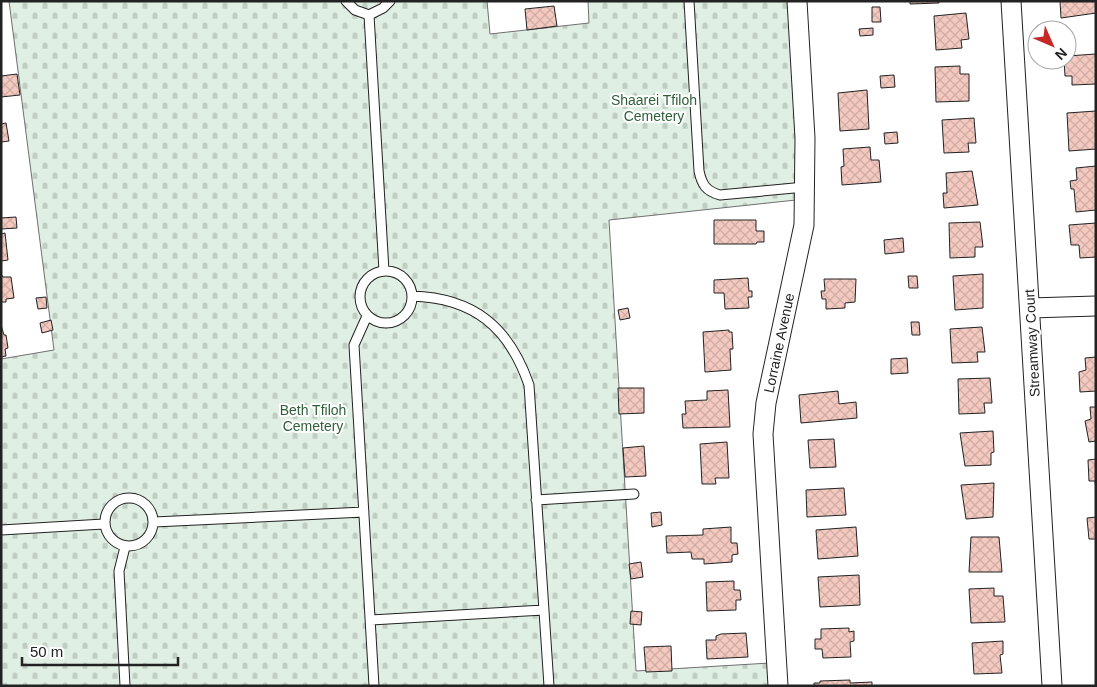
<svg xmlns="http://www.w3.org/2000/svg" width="1097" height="687" viewBox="0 0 1097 687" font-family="Arial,sans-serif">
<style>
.cemetery{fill:url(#cemetery-stones);stroke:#6f6f6f}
.building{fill:url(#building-cross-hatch);stroke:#222}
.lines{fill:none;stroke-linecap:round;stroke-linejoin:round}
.service-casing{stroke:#222;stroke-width:11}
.minor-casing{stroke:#222;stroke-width:21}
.service{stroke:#fff;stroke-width:9}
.minor{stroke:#fff;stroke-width:19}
.labels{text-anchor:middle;stroke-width:4;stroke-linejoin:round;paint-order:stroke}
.park-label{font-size:14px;fill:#2f5e38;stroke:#fff}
.street-label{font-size:14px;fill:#222;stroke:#fff}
</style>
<defs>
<pattern id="cemetery-stones" width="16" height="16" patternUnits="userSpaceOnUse" patternTransform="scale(1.25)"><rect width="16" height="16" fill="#e0efe3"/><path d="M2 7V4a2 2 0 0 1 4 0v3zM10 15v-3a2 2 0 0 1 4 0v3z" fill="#c0cdc2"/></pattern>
<pattern id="building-cross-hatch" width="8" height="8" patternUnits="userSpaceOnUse" patternTransform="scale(1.25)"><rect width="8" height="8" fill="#f3c9c0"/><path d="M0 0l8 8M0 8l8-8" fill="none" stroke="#d0aca5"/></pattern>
</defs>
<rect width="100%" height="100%" fill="#fff"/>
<path class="cemetery" d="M9,1h478l3,33 99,-11 -1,-22h202l8,135 -2,64 -187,20 27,451 134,-8v23h-769v-327l53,-9z"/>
<path class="building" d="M910,1h29v2l-29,1z
M1060,1h36v12l-35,5z
M554,6l3,20 -30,4 -2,-21z
M872,7h8l1,15h-9z
M966,13l3,26 -8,1 1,8 -26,2 -2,-34z
M873,28v7l-13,1 -1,-7z
M1096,54v30l-24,1v-9h-7l-1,-16h3v-4z
M960,66v8h9v27l-33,1 -1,-35z
M17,74l3,21 -19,2v-21z
M894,75l1,12 -14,1 -1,-12z
M867,90l2,39 -29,2 -2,-38z
M1096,111v38l-27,2 -2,-38z
M974,118l2,25h-8l1,9 -25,1 -2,-33z
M6,123l3,18 -8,1v-18z
M897,132l1,11 -13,1 -1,-11z
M870,147l1,13h8l2,22 -39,3 -1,-18 3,-1 -1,-17z
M1096,166v44l-20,2 -2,-23h-3l-1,-8 7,-1 -1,-12z
M972,171l6,34 -34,3 -1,-15h4l-1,-20z
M16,217l1,11 -16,1v-11z
M714,220h42v11h8v11h-7l-1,2h-42z
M980,222l3,25h-8v10l-25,1 -1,-35z
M1096,223v34l-16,1 -1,-13h-8l-2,-20z
M5,233l3,27 -7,1v-27z
M903,238l1,14 -19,2 -1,-14z
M1,274l2,3h8l3,21 -8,1v3h-5z
M983,274v34l-28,2 -2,-34z
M908,276h9l1,12h-9z
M748,278l1,13h3v6h-4l1,11 -24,1 -1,-16h-10v-13z
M824,279h32l-1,23 -10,1v5l-19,1v-10h-4l-1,-8h4z
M46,297l1,11 -9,1 -2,-11z
M628,308l2,10 -10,2 -2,-10z
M51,320l2,10 -11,3 -2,-10z
M911,322h8l1,13h-8z
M1,325l3,10h2l2,13 -3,1 1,7 -5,1z
M982,327l3,25h-8l1,10 -26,1 -2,-34z
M729,330v2h3l1,17h-3l1,21 -26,2 -2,-40z
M1096,357v34l-16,1 -1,-20 7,-2 -1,-12z
M907,358l1,15 -17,1v-15z
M990,378l2,25h-8l1,10 -26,1 -1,-35z
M618,388h26v25l-25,1z
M728,390l2,37 -47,1 -1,-14h4l-1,-13 22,-1v-9z
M838,391l1,13 17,-2 1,16 -56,5 -2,-28z
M1090,407h6v34l-7,1 -4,-21 6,-2z
M993,431l1,21 -3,1v12l-26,1 -5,-33z
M834,439l2,28 -26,1 -2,-28z
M727,442l2,36h-14l1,6h-14l-2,-40z
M644,446l2,30 -21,1 -2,-29z
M1096,459v33l-1,-11h-6l-1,-21z
M994,483l-1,34 -27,2 -5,-34z
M844,488l2,27 -39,2 -1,-27z
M661,512l1,13 -10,2 -1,-14z
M1096,517v22h-7l-2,-21z
M731,527v16h6l1,11 -6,1v7l-28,2v-5h-12l-1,-7 -24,1 -1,-17 37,-1v-6z
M856,527l2,29 -40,3 -2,-29z
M971,537h28l3,35h-33z
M641,562l2,15 -12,2 -2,-15z
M859,575l1,30 -40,2 -2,-30z
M734,581v9h6l1,10h-5v10l-29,1 -1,-29z
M994,588v8h9l2,26 -34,1 -2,-34z
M631,611l11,1 -1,13 -11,-1z
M849,628v4l5,-1v10l-4,1 1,15 -28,1 -1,-9h-7v-10h6v-10z
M746,633l2,24 -41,2 -1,-19h10v-4l5,-2z
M1003,641v13l-3,1 2,18 -28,1 -2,-31z
M671,646l1,25 -26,1 -2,-25z
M850,680v3l22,-1v4h-58v-3h6v-2z"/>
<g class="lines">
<g class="service-casing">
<path id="service" d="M346,1l9,9 14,5 14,-7 7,-7
M689,1l10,170c3,14 7,20 21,24l85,-8
M369,15l15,256
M360 297a26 26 0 1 1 52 0a26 26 0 1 1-52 0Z
M412,296c62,2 97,31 117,89l20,301
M367,316l-13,29 20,341
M105 522a24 24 0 1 1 48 0a24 24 0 1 1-48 0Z
M536,500l98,-6
M154,522l210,-10
M1,530l103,-6
M371,620l173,-10
M125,686l-6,-115 6,-24"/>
</g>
<g class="minor-casing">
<path id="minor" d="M1011,1l41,685
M1030,308l66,-2
M778,686l-15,-252 3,-31 38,-178 1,-87 -8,-137"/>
</g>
<use href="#service" class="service"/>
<use href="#minor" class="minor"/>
</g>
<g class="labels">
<g class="park-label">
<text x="654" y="105">Shaarei Tfiloh<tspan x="654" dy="16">Cemetery</tspan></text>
<text x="313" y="415">Beth Tfiloh<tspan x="313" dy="16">Cemetery</tspan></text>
</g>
<g class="street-label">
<text transform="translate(779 343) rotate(-78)" y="5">Lorraine Avenue</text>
<text transform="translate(1032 343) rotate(-93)" y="5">Streamway Court</text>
</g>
</g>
<rect width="1097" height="687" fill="none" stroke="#222222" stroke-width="5"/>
<g transform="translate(1052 45) rotate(135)"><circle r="24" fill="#ffffff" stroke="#a7a7a7"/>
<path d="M0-4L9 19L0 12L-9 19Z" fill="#c62828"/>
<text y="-8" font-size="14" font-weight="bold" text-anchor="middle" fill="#222222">N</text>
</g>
<path d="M22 657v8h156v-8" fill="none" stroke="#222222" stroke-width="2.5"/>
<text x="30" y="657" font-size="15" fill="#222222" stroke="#ffffff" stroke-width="4" paint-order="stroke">50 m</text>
</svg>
